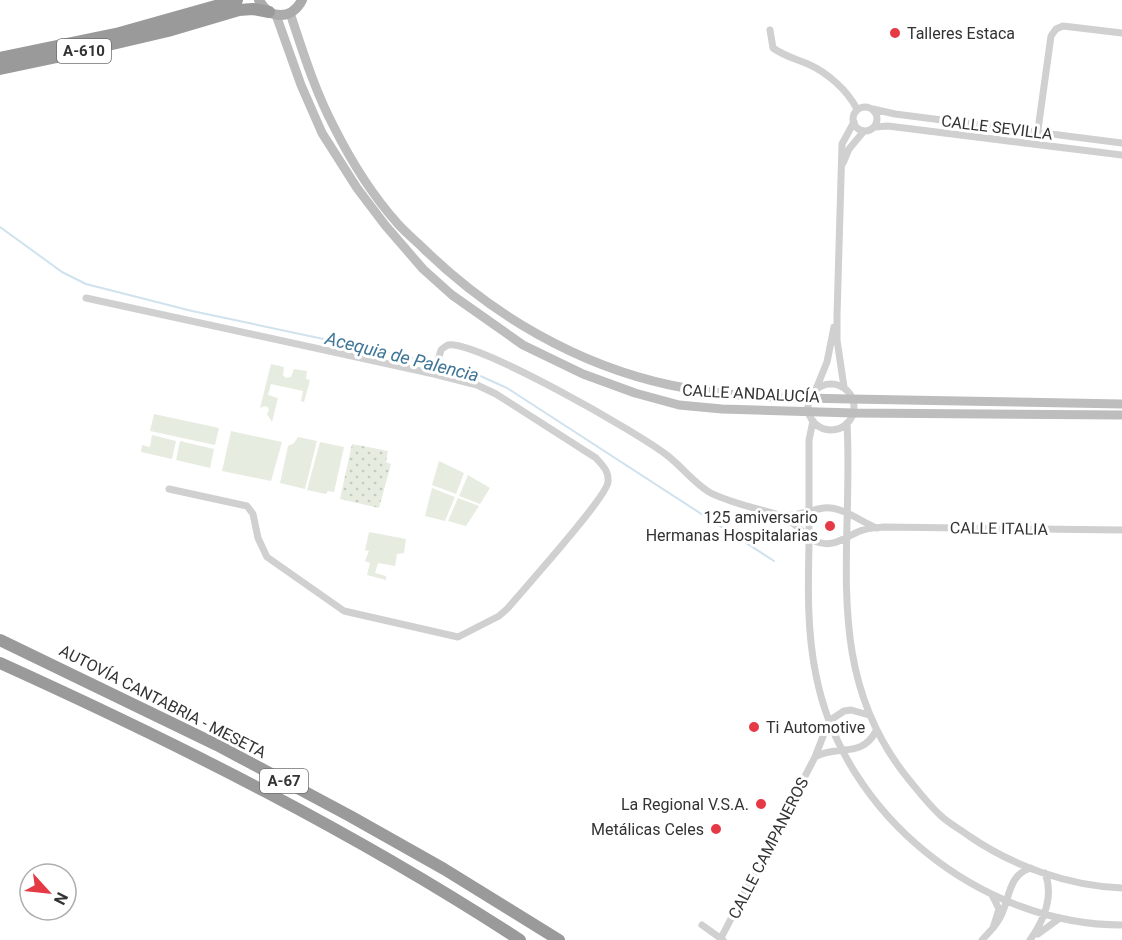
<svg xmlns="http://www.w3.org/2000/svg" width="1122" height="940" viewBox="0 0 1122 940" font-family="Roboto,sans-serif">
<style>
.grass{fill:#e6ecdf}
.park{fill:url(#park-dots)}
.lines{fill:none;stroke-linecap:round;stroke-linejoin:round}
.stream{stroke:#cfe2ee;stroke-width:2}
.street{stroke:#d0d0d0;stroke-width:7}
.secondary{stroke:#bdbdbd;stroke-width:9}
.primary{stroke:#ababab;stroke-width:10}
.highway{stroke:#9a9a9a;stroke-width:12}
.poi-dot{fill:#e63946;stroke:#fff;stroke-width:2}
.labels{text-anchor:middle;stroke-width:6;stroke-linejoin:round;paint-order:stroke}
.shield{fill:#fff;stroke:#707070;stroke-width:1.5}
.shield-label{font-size:15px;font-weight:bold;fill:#333}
.poi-label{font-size:16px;fill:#333;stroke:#fff;text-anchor:end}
.street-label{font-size:16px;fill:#333;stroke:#fff}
.water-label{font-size:18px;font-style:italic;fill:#3f7597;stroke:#fff}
</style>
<defs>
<pattern id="park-dots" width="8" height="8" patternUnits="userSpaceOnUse" patternTransform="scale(1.5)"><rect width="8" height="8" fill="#e6ecdf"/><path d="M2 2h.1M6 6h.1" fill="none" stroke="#c6cbc0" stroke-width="1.8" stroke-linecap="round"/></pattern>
</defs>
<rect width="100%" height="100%" fill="#fff"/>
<path class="grass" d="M271,364l13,3 -1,8 3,3 5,-1 3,-8 13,2 -1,8 4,1 -6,22 -3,-1 2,-10 -32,-7 -3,11 10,3 -6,24 -5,-8 2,-4 -1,-3 -4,-1 -4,2z
M154,414l65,14 -4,17 -65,-14z
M231,431l51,11 -11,39 -49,-10z
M152,435l24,6 -4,18 -31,-7 1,-7 8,2z
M298,437l19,4 -12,48 -25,-6 8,-37 6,-3z
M180,441l34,8 -4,19 -34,-8z
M320,442l24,5 -10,45 -6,-1 -2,3 -19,-4z
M439,461l25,12 -8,21 -24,-9z
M468,475l22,13 -10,16 -21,-8z
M432,488l23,9 -10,24 -20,-5z
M458,498l21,8 -13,20 -18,-5z
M369,532l37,7 -2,14 -7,1 -2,12 -17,-3 -3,10 11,3v4l-19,-5 3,-12 -5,-2 4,-10 -4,-1z"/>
<path class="park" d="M352,444l36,7 -2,11 5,2 -12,44 -39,-9z"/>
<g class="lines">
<path class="stream" d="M0,227l62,45 24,12 106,27 273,58 42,19 267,173"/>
<path class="street" d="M770,30l3,18c13,9 21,10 35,16 20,9 39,26 49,45
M853 119a12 12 0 1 1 24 0a12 12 0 1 1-24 0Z
M873,109l22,5 227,29
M875,127l13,-1 234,29
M1036,144l15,-108 5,-7 7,-3 59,7
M843,163l6,-14 15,-18
M86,298l348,76
M808 407a23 23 0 1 1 46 0a23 23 0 1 1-46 0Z
M844,387l-7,-47v-24l5,-172 12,-22
M816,389l11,-27 7,-35
M813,421l-4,19c0,35 0,70 0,104 -1,44 -2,88 7,131 27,140 165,250 306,250
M847,423c7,128 -27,249 63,358 9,11 19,24 30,34 8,8 20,14 29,21 44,30 99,50 153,52
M169,489l78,17 6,8 5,24 9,19 77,54 114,26 41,-21 9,-8c15,-18 99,-111 100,-126 1,-11 -5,-16 -12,-24l-100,-64 -19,-9 -43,-11 7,-24c0,-1 7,-5 7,-5 28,-5 193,89 220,111 14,11 25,26 41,36 20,11 51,17 74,24 15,0 27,-6 41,-8 18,-2 37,14 53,20
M785,517c11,7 19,18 30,24 17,8 30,-4 45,-10 7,-3 16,-3 24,-4l238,3
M815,757c24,-13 46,2 61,-26
M702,925l21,15
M993,928c4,-5 8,-11 10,-17 7,-17 7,-37 28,-43
M1038,934l22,-16
M721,938l94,-181 14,-36 15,-10 7,-1 18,5
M982,940l11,-12 6,-19 -7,-14
M1030,940c14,-20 24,-44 15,-67"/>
<path class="secondary" d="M290,13c13,39 25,78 44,114 17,34 39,69 64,97 8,9 18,17 26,25 68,66 153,116 246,136 60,13 121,13 182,14 90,2 180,3 270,5
M276,15l25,70 21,48 35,55 28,37 38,44 29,26 71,50 60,29 52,19 44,12 43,4 131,4 269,2"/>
<path class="primary" d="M259,0c10,20 33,20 43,0"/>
<path class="highway" d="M0,58l116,-24 121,-34
M0,69l57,-12 111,-26 71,-21 14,-1 16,3
M0,640l217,105 133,71 94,53 115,71
M0,663c179,81 356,170 520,277"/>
</g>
<g class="poi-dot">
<circle cx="895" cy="33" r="6"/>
<circle cx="830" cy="526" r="6"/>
<circle cx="754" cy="727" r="6"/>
<circle cx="761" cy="804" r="6"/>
<circle cx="716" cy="829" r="6"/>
</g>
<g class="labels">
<g class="shield">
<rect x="57" y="39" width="54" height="24" rx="4.5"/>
<rect x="260" y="769" width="48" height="24" rx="4.5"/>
</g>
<g class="shield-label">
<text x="84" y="56">A-610</text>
<text x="284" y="786">A-67</text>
</g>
<g class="poi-label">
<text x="907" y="39" text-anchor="start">Talleres Estaca</text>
<text x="818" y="523">125 amiversario<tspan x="818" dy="18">Hermanas Hospitalarias</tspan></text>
<text x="766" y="733" text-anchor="start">Ti Automotive</text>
<text x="749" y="810">La Regional V.S.A.</text>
<text x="704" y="835">Metálicas Celes</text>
</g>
<g class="street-label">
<text transform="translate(997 127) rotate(7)" y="6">CALLE SEVILLA</text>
<text transform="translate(751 393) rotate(3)" y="6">CALLE ANDALUCÍA</text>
<text transform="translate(999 528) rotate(1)" y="6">CALLE ITALIA</text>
<text transform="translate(163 701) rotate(27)" y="6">AUTOVÍA CANTABRIA - MESETA</text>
<text transform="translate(768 848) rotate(-63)" y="6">CALLE CAMPANEROS</text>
</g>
<g class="water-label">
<text transform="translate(402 357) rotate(14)" y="6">Acequia de Palencia</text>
</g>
</g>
<g transform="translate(48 892) rotate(117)"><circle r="28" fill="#ffffff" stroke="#adadad" stroke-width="1.5"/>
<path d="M0-4.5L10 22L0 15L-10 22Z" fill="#e63946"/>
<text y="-9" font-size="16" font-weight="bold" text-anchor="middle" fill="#333333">N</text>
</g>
</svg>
